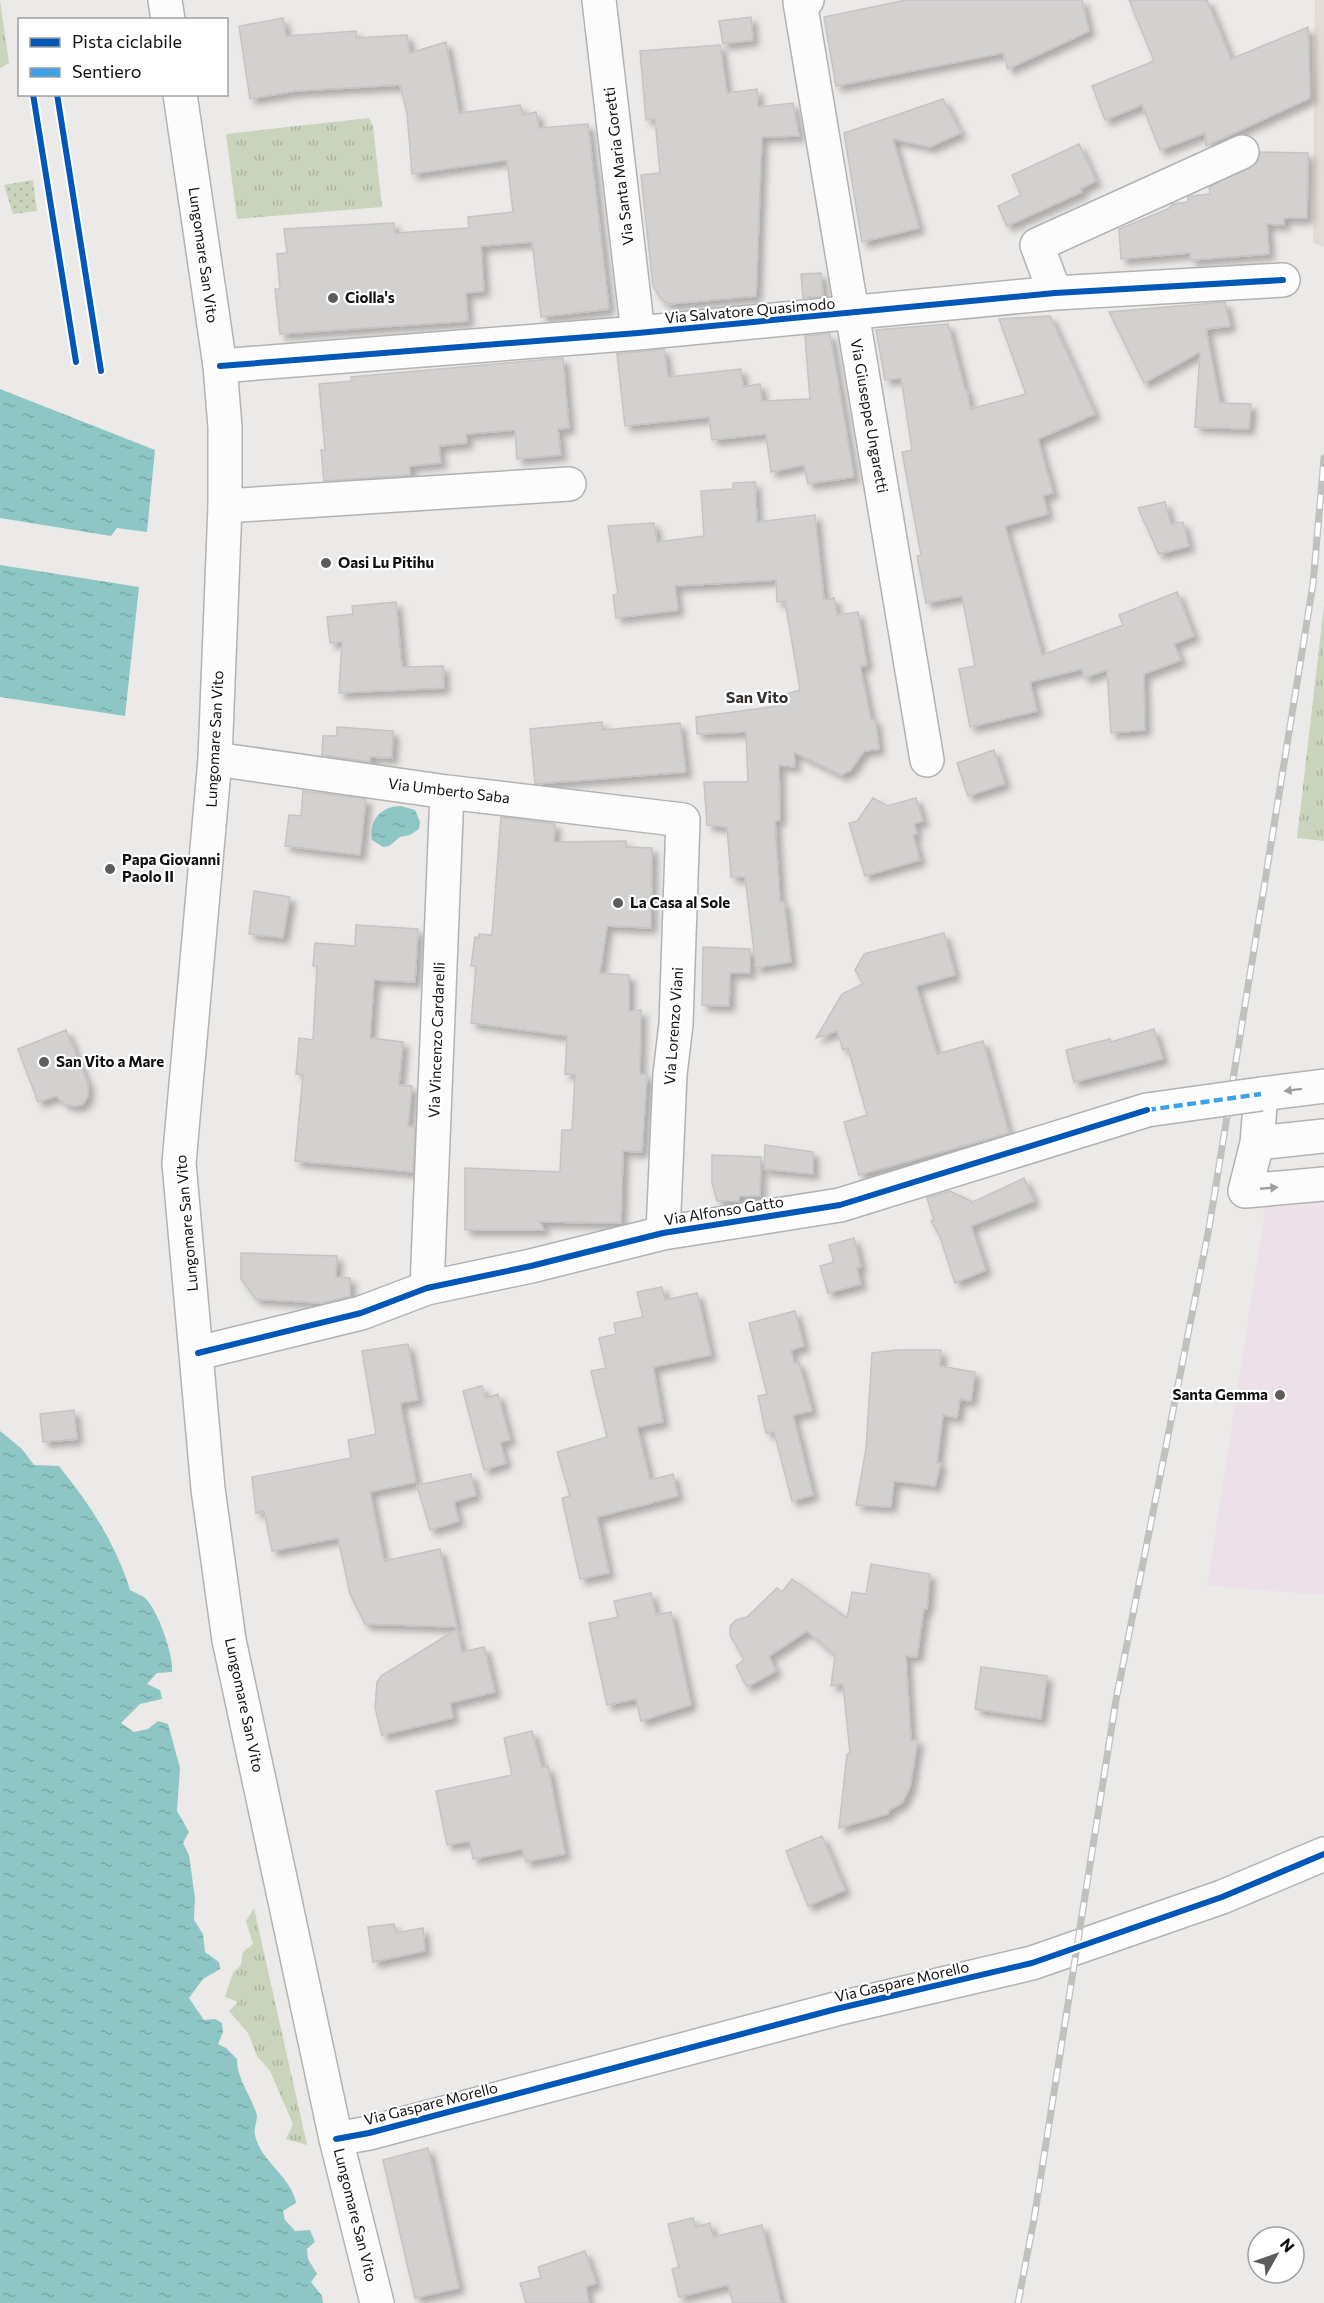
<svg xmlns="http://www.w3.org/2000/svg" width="1324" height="2303" viewBox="0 0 1324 2303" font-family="Commissioner,sans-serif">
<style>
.built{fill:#e2dbd6}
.education{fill:#ece1e9}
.grass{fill:url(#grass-tufts)}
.garden{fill:url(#garden-dots)}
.water{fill:url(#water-ripples)}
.building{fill:#d3d1d0;stroke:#c6c4c3;stroke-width:1.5;filter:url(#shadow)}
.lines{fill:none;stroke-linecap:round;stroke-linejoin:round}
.street-casing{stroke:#b4b2b0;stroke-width:36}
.secondary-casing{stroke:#b4b2b0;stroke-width:36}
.street{stroke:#fcfcfc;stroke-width:33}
.secondary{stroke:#fcfcfc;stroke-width:33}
.rail-casing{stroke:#c0c0bf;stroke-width:7}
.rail{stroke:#fff;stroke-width:4.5;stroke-dasharray:14;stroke-linecap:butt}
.street-bridge-casing{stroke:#b4b2b0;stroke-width:36;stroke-linecap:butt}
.street-bridge{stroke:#fcfcfc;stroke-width:33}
.quiet{stroke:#3da1ea;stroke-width:4.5;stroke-dasharray:9 4.5;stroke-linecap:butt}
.cycleway-casing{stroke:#fff;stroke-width:10}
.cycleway{stroke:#0057b8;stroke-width:6}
.oneway{fill:#9e9e9e}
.poi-dot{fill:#5e5d5c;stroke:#fff;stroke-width:2}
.labels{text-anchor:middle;stroke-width:4.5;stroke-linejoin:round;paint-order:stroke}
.street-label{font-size:15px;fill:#121110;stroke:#fff}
.poi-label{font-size:15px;font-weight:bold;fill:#121110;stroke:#fff;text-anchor:start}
.neighbourhood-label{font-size:16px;font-weight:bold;fill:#332f2d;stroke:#fff}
</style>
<defs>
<pattern id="grass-tufts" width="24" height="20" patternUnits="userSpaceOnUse" patternTransform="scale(1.5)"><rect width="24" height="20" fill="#cad3bc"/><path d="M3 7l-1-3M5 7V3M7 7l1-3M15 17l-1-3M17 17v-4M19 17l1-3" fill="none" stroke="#acb4a1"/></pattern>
<pattern id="garden-dots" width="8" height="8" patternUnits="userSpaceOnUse" patternTransform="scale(1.5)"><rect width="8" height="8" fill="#cad3bc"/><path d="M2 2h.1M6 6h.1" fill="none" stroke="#acb4a1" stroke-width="1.8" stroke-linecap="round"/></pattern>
<pattern id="water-ripples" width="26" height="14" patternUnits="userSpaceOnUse" patternTransform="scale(1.5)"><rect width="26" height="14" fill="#8ec6c6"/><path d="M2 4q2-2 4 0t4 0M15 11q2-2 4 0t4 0" fill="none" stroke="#79a9a9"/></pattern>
<filter id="shadow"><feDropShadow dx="5.5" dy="5.5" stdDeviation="3" flood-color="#0004"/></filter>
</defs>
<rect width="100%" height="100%" fill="#eceae8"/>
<path class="built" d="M1315,0h9v247l-11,-4z"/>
<path class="education" d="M1324,1200v395l-117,-9 59,-383z"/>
<path class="grass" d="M0,0l9,63 -9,5z
M369,118l4,8 9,81 -145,12 -11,-85z
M1324,605v236l-27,-3z
M254,1908l53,237 -21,-6 7,-15 -23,-53 -13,-15 -9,-23 -19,-22 9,-9 -13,-5 8,-24 8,-8 2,-13 10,-8 -7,-23z"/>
<path class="garden" d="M33,180l4,31 -24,3 -9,-29z"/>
<path class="water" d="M0,389l155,61 -8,82 -30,-4 -6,8 -111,-18z
M0,565l139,22 -14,129 -125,-19z
M401,806l14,4 5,12 -1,7 -9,6 -10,2 -11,9 -6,1 -11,-7c-3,-20 9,-34 29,-34z
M0,1431l22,18 12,16 25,1c30,37 57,78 71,124 5,3 12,5 16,9 12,12 28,57 26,73l-15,1 -10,11 13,6 2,9 -22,5 -19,19 13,9 14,-3 10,-8 10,3 12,44 -3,43 12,21 -6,11 6,12 6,43 -1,22 9,14 2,18 14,10 1,7 -17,10 -14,19 15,22 11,-1 7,4 1,9 -5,12 8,4 11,11c0,20 13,35 19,53 3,7 -3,16 -1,23 5,26 37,42 41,68l-13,8 2,9 10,11 15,-1 5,12 -8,7 1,10 9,15 -6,8 11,14 1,7h-323z"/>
<path class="building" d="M906,0h176l7,31 -81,38 -5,-16 -167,33 -12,-69z
M1129,0h78l24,59 77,-32 2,71 -104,48 -1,-13 -45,17 -18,-45 -37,15 -13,-34 62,-25z
M751,17l2,23 -30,4 -4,-23z
M283,18l3,18 70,-5v7l51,-3 3,18 36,-11 13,71 61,-8 3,10 13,-3 3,16 49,-4 21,185 -68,8 -9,-75 -51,4 3,45 -18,2 2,28 -188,13 -5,-45h5l-3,-35 10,-1 -3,-24 110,-6 1,10 74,-5 -1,-11 45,-5 -6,-52 -95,14 -5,-61 -7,-28 -105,6 -45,8 -11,-73z
M720,45l7,48 30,-4 1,18 35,-4 6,33 -37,1 -6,159 -87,8 -6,-3 -10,-14 -12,-112 19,-2 -5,-54 -9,1 -6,-69z
M943,99l18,34 -31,14 -37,-8 26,89 -57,14 -18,-109z
M1079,144l17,37 -16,8 2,3 -75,34 -9,-20 23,-11 -9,-20z
M1260,152l48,1 -1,65h-23v7l-17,-1 2,30 -78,6 -1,-7 -69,6 -2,-30 49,-20 5,-5 15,-2v-5l3,-1 19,-2 -1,-7 48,-24z
M821,273l2,23 -20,2 -2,-24z
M1225,302l5,24 -24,3 14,74 31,1 -2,25 -54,-2 5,-75 -56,31 -35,-71z
M1050,316l45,98 -57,25 15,54 -10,3 5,18 -43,12 37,129 81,-30 -4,-10 58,-23 17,44 -20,8 7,16 -37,14 1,56 -34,3 -4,-63 -23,8 -2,-9 -52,13 7,29 -67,16 -11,-58 16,-3 -13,-70 -36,7 -9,-47 4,-1 -19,-103 10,-2 -11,-72 -16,2 -9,-50 72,-6 17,66h2l3,19 56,-15 -27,-75z
M827,334h3l24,143 -46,7 -4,-19 -33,7 -5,-38 -54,6 -3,-23 -84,9 -8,-72 47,-5 4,28 73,-8 2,18 17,-3 2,17 48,-2 -5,-63z
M563,358l6,70 -11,1 3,26 -44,4 -2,-29 -49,4 1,9 -28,3 2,17 -32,3 1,9 -86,6 -3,-31h4l-6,-66 33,-3 -1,-4z
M755,482l2,40 58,-7 9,85 10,-2 3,17 21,-3 9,53 -7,1 11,54 4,-1 4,30 -15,2 -14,20 -9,4 -47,-23 1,15 -16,-2 1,55 -5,1 5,81h4l7,60 -35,6 -11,-91h-14l-4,-50 -20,-2 -3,-43h44l-2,-50 -49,2 -1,-17 82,-11 1,-10 21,-6 -15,-89 -8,1 -1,-22 -101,6 3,24 -62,8 -3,-23 5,-1 -10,-68 46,-3 3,19 47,-6 -3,-45 32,-2v-6z
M1165,502l6,22 12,-2 6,24 -30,8 -21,-46z
M396,602l6,65 41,-1 1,22 -105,5 3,-51 -12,1 -3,-26 26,-3 -1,-8z
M602,722l1,8 77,-7 6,49 -151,12 -5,-55z
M337,727l56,4 -1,27 -22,-1v5l-48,-7 1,-19h14z
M994,750l11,34 -37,12 -11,-33z
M303,791l63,8 -6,56 -75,-9 4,-31 12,1z
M873,798l14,8 29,-8 7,23 -9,3 3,10 -4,1 7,25 -55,16 -16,-53 8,-2z
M501,817l54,7 -1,18 72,-1v6l26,1 -1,80 -44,-2 -7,47 29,2v36l12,-1 -1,64h7l-5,78 -19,-1 -2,72 -81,-1 4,8h-79v-62l95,4 2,-42h10l3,-55 -10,-1 2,-38 -96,-13 5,-57h-5l4,-29 4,1v-4l13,1z
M254,891l36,6 -7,41 -34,-4z
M356,925l62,4 -3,53 -41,-2 -4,58 33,4 -4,43 13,1 -4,40 7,1 -2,45 -118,-11 8,-86 -7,-1 3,-36 14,2 4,-74h-4l2,-23 40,3z
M944,933l11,42 -39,11 21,68 46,-13 26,92 -150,42 -15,-53 23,-7 -19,-67 -5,2 -6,-19 -21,7 26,-44 21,-10 -8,-14 9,-16z
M703,947l47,2v24h-20l-1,33 -27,-1z
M1154,1029l9,30 -89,23 -8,-32 44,-11 1,3z
M66,1030l22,54v12l-5,8 -6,2 -11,-1 -10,-9 -18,6 -20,-53z
M765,1145l48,7v22l-49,-5z
M712,1155l49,2 -1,39h-21v5h-22l-5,-18z
M1024,1178l10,23 -63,25 15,44 -31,13 -15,-46 -9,-16 3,-1 -7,-22 23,-7 23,11z
M854,1238l7,29 -4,1 4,16 -33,9 -8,-27 14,-4 -5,-17z
M241,1253l96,3 -1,21 14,1v18l-28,7 -66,-4 -15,-20z
M662,1287l3,13 32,-7 14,62 -58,12 10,55 -26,5 13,53 23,-6 5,22 -81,21 12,56 -29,6 -18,-81 8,-2 -13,-44 50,-15 -16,-66 15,-3 -7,-30 17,-4 -2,-11 29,-6 -6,-25z
M795,1311l9,35 -13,4 3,13h5l13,48 -19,4 20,80 -21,6 -18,-69 -8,1 -8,-37 9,-2 -18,-71z
M408,1344l10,56 -18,3 16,79 -46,10 14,69 56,-12 17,78 -92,-3 -15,-30 -12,-56 -66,13 -8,-40 -8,2 -4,-36 99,-19 -3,-18 28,-6 -14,-83z
M896,1350h45l-1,16 35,6 -4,29 -11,-2 -3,19 -14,-3 -6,48h4l-6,23 -41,-5 -3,26 -35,-2 10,-56 6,-96z
M482,1386l4,12 12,-4 12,46 -10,2 6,21 -22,7 -21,-79z
M74,1410l3,29 -34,3 -3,-28z
M471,1474l5,21 -22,7 5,19 -29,9 -13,-45z
M871,1564l59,10 -3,35h-3l-7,48 -11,-1 5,85 7,-2 -8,48 -8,16 -13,7 -1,4 -49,14 8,-74 3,-1 -7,-69 -12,2 4,-31 -28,-24 -38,25 7,15 -29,16 -11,-21 8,-6 -14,-25v-9l6,-6 11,-3 30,-29 5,4 10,-13 55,39 5,-26 14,2z
M651,1593l5,22 15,-3 20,93 -50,16 -5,-22 -29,6 -18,-82 29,-6 -4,-16z
M457,1629l5,23 22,-5 11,45 -45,11 3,15 -71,17 -7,-27 2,-26 4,-6z
M981,1667l66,9 -6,43 -66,-10z
M532,1731l10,37 6,-2 17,88 -39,8 -4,-13 -49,10 -3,-18 -23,4 -11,-54 76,-16 -8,-37z
M822,1836l23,54 -37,16 -22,-55z
M394,1924l2,9 27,-5 2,23 -52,11 -5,-35z
M428,2148l31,140 -44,10 -32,-138z
M693,2218l3,9 14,-4 3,14 49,-12 19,78h-48l-5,-18 -49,12 -7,-28 7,-2 -11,-43z
M585,2251l11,32 -10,4 3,16h-63l-6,-20 21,-5 -3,-11z"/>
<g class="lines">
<g class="street-casing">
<path id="street" d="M599,0l39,333
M807,0l-7,2 127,758
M1055,293l-18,-48 205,-93
M220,366l418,-33 417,-40 228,-13
M225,506l344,-22
M215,759l232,33 236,28 -7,204 -6,50 -7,159
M1324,1086l-63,8 -4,49 -12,48 79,-7
M1257,1143l67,-7
M427,1288l20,-496
M198,1353l163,-40 66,-25 104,-22 132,-33 177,-28 307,-95"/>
</g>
<g class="secondary-casing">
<path id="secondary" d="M165,0l3,20
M180,94l40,272 5,61v79l-10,253 -36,404 29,326 21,151 107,499 41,164
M336,2139l33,-6 467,-124 196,-46 190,-66 102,-43"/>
</g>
<use href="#street" class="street"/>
<use href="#secondary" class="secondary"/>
<g class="rail-casing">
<path id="rail" d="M1018,2303l16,-84 82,-519 93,-472 104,-644 11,-126"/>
</g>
<use href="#rail" class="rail"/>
<g class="street-bridge-casing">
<path id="street-bridge" d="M1147,1110l114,-16"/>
</g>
<use href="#street-bridge" class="street-bridge"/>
<path class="quiet" d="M1147,1110l114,-16"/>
<g class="cycleway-casing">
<path id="cycleway" d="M33,94l43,268
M57,94l44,277
M220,366l418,-33 417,-40 228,-13
M198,1353l163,-40 66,-25 104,-22 132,-33 177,-28 307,-95
M336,2139l33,-6 467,-124 196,-46 190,-66 102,-43"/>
</g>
<use href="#cycleway" class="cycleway"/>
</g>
<defs><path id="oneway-solid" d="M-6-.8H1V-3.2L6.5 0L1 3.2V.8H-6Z" transform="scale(1.5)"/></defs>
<g class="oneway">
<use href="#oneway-solid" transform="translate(1293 1090) rotate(173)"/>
<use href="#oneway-solid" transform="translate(1269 1188) rotate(-5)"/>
</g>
<g class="poi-dot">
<circle cx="333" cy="298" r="6"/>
<circle cx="326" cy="563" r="6"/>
<circle cx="110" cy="869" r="6"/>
<circle cx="618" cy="903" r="6"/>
<circle cx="44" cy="1062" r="6"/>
<circle cx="1280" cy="1395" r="6"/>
</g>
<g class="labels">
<g class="street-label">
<text transform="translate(619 166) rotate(-97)" y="5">Via Santa Maria Goretti</text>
<text transform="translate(203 255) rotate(82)" y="5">Lungomare San Vito</text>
<text transform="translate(750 311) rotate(-5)" y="5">Via Salvatore Quasimodo</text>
<text transform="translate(869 416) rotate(80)" y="5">Via Giuseppe Ungaretti</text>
<text transform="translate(215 739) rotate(-87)" y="5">Lungomare San Vito</text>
<text transform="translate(449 791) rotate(7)" y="5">Via Umberto Saba</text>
<text transform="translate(674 1026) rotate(-86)" y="5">Via Lorenzo Viani</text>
<text transform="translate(437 1040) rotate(-88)" y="5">Via Vincenzo Cardarelli</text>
<text transform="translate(724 1211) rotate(-9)" y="5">Via Alfonso Gatto</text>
<text transform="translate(187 1223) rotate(-95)" y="5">Lungomare San Vito</text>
<text transform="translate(244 1705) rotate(78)" y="5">Lungomare San Vito</text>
<text transform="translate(902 1982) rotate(-13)" y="5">Via Gaspare Morello</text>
<text transform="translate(431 2104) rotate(-14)" y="5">Via Gaspare Morello</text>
<text transform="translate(355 2215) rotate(76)" y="5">Lungomare San Vito</text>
</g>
<g class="poi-label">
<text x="345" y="303">Ciolla's</text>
<text x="338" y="568">Oasi Lu Pitihu</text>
<text x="122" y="865">Papa Giovanni<tspan x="122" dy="17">Paolo II</tspan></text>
<text x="630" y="908">La Casa al Sole</text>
<text x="56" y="1067">San Vito a Mare</text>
<text x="1268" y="1400" text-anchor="end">Santa Gemma</text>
</g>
<g class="neighbourhood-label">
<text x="757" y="703">San Vito</text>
</g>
</g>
<rect x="18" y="18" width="210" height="78" fill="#ffffff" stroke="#a0a09f" stroke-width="1.5"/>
<rect x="30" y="38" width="30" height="9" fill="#0057b8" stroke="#a0a09f" stroke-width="1.5"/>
<text x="72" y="48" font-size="18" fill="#121110">Pista ciclabile</text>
<rect x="30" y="68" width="30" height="9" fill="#3da1ea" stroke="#a0a09f" stroke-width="1.5"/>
<text x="72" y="78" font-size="18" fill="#121110">Sentiero</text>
<g transform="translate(1276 2255) rotate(50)"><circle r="28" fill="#ffffff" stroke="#a0a09f" stroke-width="1.5"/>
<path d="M0-4.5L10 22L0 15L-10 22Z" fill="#5e5d5c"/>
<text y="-9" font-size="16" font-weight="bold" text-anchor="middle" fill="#121110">N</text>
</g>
</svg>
